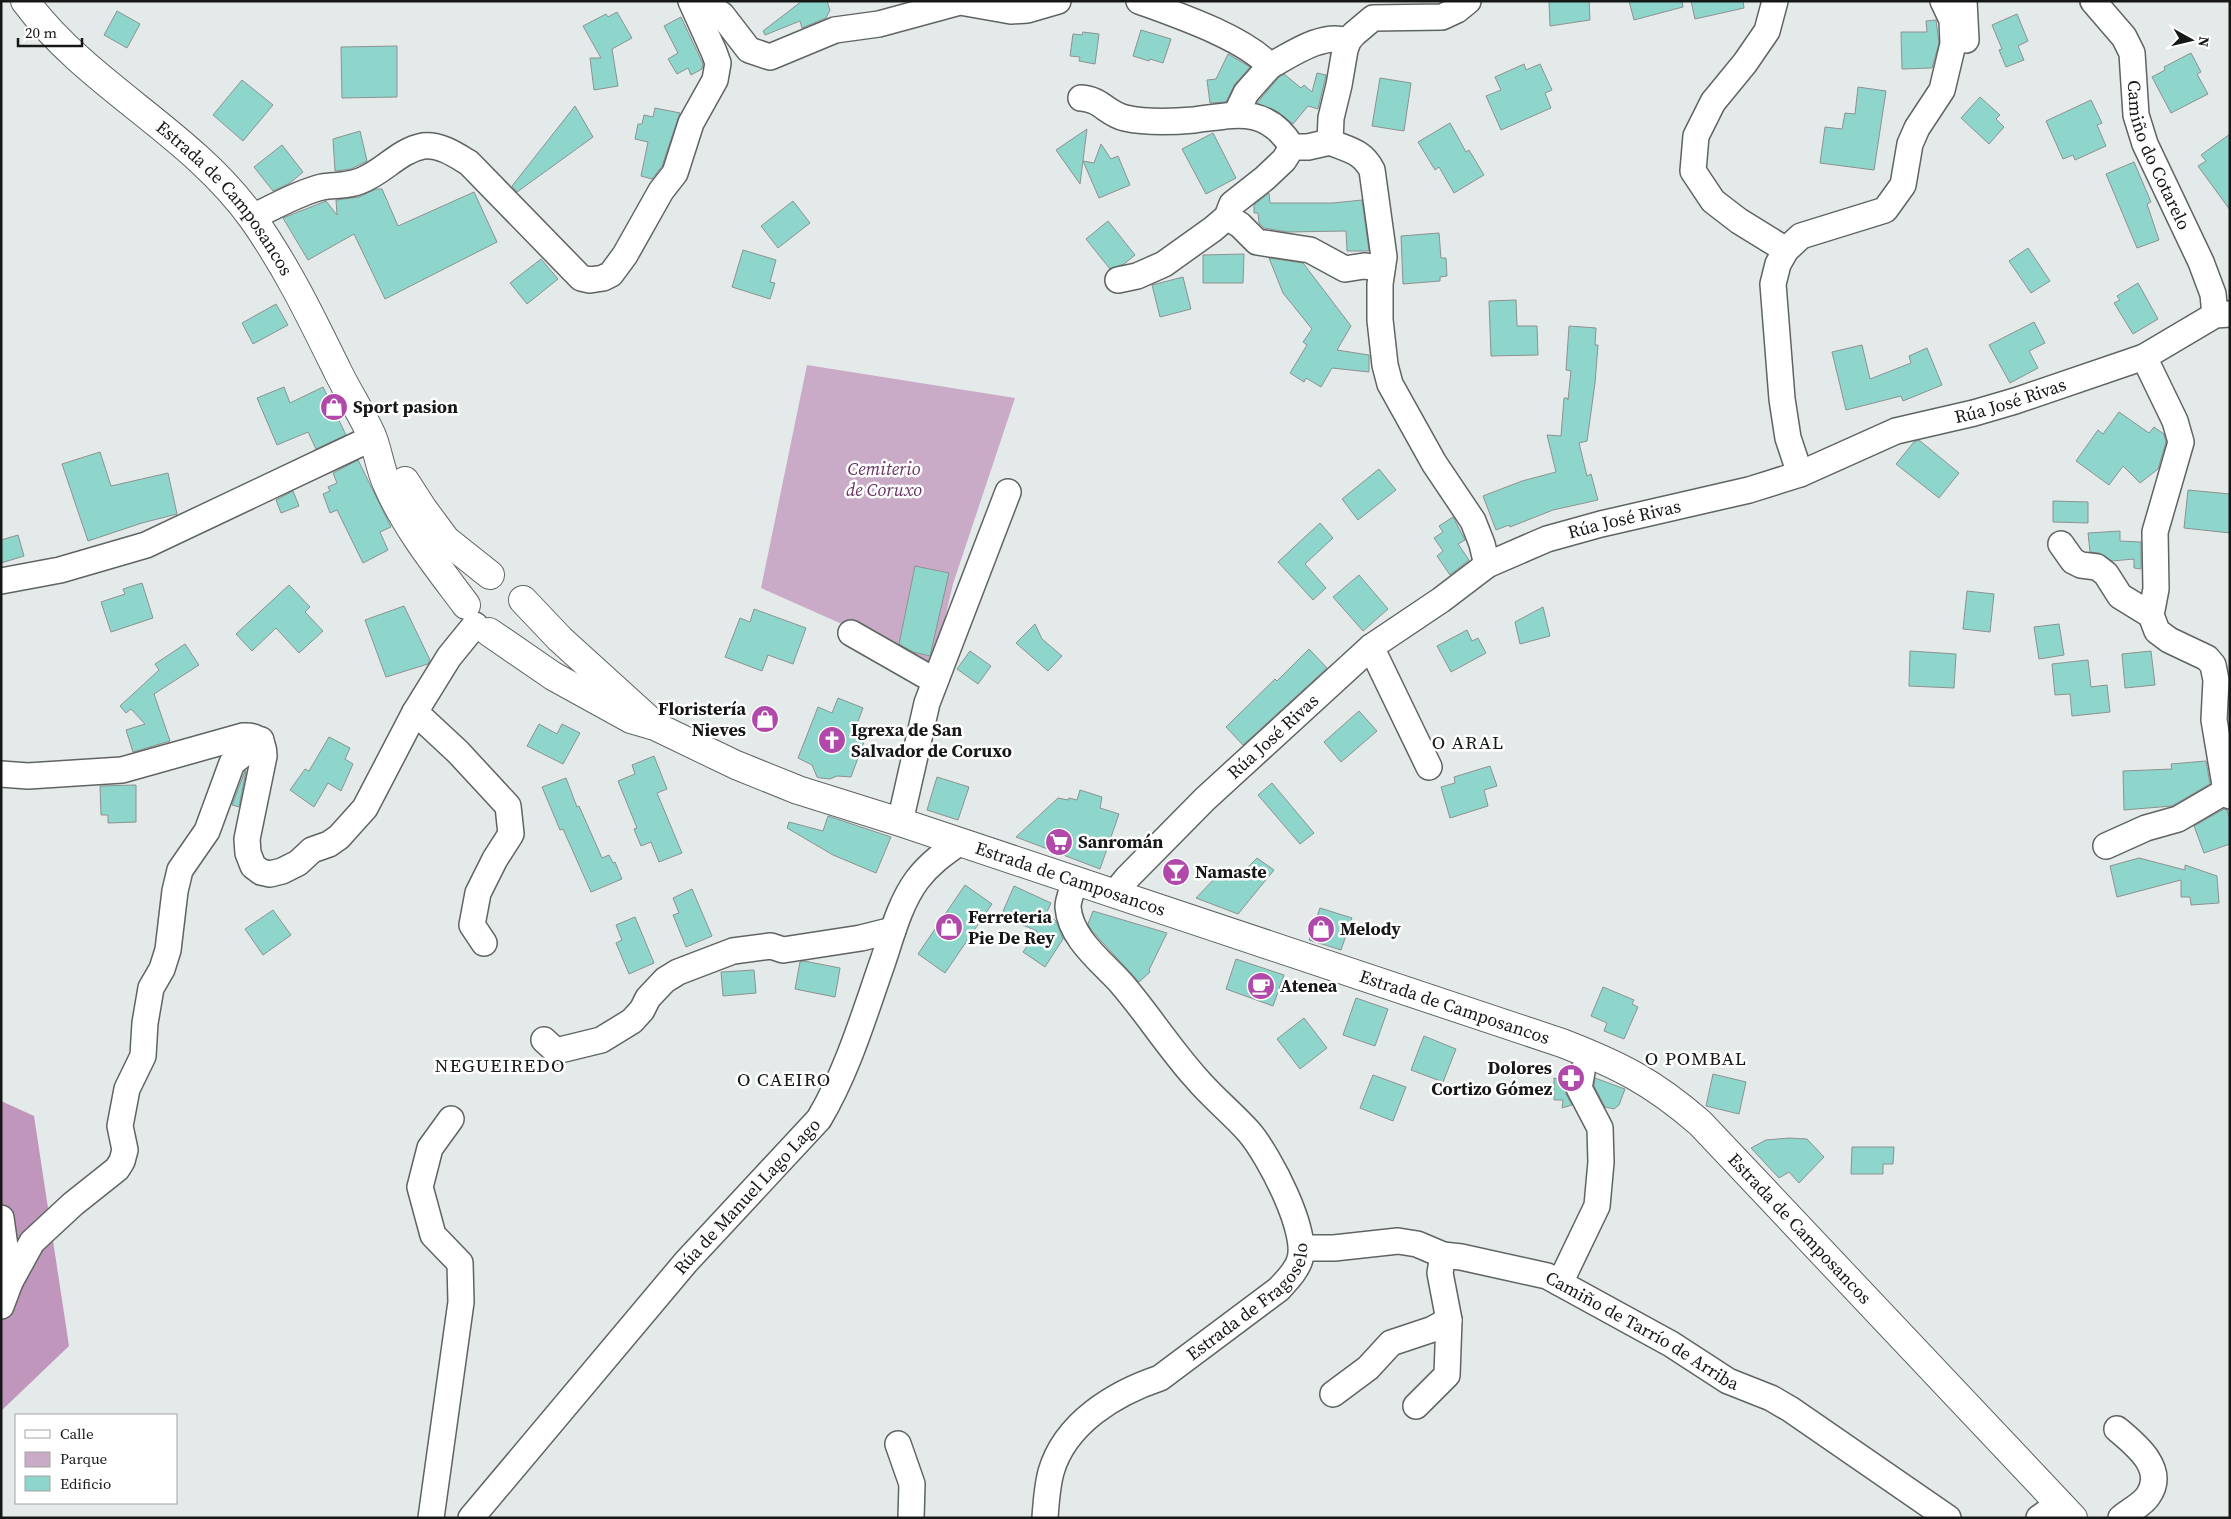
<svg xmlns="http://www.w3.org/2000/svg" width="2231" height="1519" viewBox="0 0 2231 1519" font-family="'Source Serif 4',serif">
<style>
.green{fill:#caabc7}
.forest{fill:#c096bc}
.building{fill:#8ed5cc;stroke:#8d9291}
.lines{fill:none;stroke-linecap:round;stroke-linejoin:round}
.street-casing{stroke:#5f6463;stroke-width:28}
.primary-casing{stroke:#5f6463;stroke-width:30}
.street{stroke:#fff;stroke-width:25}
.primary{stroke:#fff;stroke-width:28}
.labels{text-anchor:middle;stroke-width:5;stroke-linejoin:round;paint-order:stroke}
.street-label{font-size:18px;fill:#161817;stroke:#fff}
.poi-label{font-size:18px;font-weight:bold;fill:#161817;stroke:#fff;text-anchor:start}
.park-label{font-size:18px;font-style:italic;fill:#683364;stroke:#fff}
.neighbourhood-label{font-size:19px;letter-spacing:1px;fill:#161817;stroke:#fff}
</style>
<rect width="100%" height="100%" fill="#e4eae9"/>
<path class="green" d="M807,365l208,33 -62,186 -19,81 -173,-77z"/>
<path class="forest" d="M1,1101l33,15 35,230 -68,65z"/>
<path class="building" d="M802,1h25l3,9 -4,8 -24,10 -2,-7 -35,14 -2,-4z
M1549,1h40l1,19 -40,6z
M1629,1h53l1,6 -49,13z
M1691,1h52l1,7 -49,11z
M117,11l23,13 -13,24 -23,-13z
M617,12l15,26 -20,11 6,37 -24,4 -4,-32h11l-18,-32 23,-12 2,3z
M2017,14l11,27 -10,5 6,14 -18,7 -7,-17 3,-1 -10,-24z
M681,17l22,47 -1,5 -11,6 -3,-7 -11,6 -9,-15 10,-6 -14,-27z
M1936,20l3,23 -7,25 -30,1 -1,-37h26l-1,-11z
M1141,30l30,9 -8,24 -13,-4 -1,2 -16,-5z
M1083,32l16,2 -4,30 -16,-3 1,-4 -10,-1 3,-22 9,1z
M397,46v51l-55,1 -1,-51z
M2191,53l10,19 -4,2 11,20 -37,19 -19,-36 13,-7 -1,-3z
M1228,54l22,13 -15,17 -9,18 -16,1 -3,-23 9,-1z
M1524,64l2,6 14,-6 12,26 -7,3 6,15 -50,22 -15,-34 15,-6 -6,-13z
M1317,73l9,2 -8,34 -10,-3 -15,18 -15,-12 -21,-9 22,-26 5,-3 17,14 3,-3 8,7z
M1380,78l31,5 -7,48 -32,-5z
M242,80l31,25 -30,36 -30,-26z
M1858,87l28,4 -12,79 -54,-7 5,-36 17,2 3,-16 10,1z
M1980,97l20,18 -4,4 8,8 -15,17 -28,-26z
M2091,100l11,23 -5,2 9,21 -31,14 -2,-5 -10,4 -17,-38z
M575,106l18,31 -76,55 -5,-6z
M655,108l25,5 -18,53 -10,13 -11,-3 7,-34 -13,-3 3,-15h4l2,-9 9,2z
M1450,123l16,29 3,-2 15,25 -30,18 -15,-26 -4,3 -17,-28z
M1087,129l-7,55 -24,-34z
M360,131l7,30 -16,8 -16,2 -2,-32z
M1213,133l23,45 -30,16 -24,-45z
M2230,134v76l-32,-44 8,-5 -5,-6z
M1101,144l10,15 7,-3 12,29 -31,13 -16,-37 11,2z
M282,145l21,27 -13,11 -17,8 -19,-24z
M2134,162l17,40 -4,2 12,36 -22,8 -31,-74z
M376,189h6l16,37 76,-34 23,50 -112,57 -31,-65 -46,26 -25,-42 43,-17 11,14 -1,-15 23,-3z
M1269,193l1,10h63l29,-3 7,51h-22l-1,-20 -59,1 -23,-4 -5,-5 -1,-10h-4v-8z
M793,201l17,22 -32,25 -17,-22z
M1108,221l27,34 -11,9 -14,5 -24,-30z
M1439,233l2,25h5l1,18 -7,1v4l-37,3 -2,-48z
M2028,248l22,33 -19,12 -22,-32z
M743,250l33,10 -6,22 5,1 -5,16 -38,-12z
M1244,254l-1,29h-40v-28z
M1269,258l34,5 48,63 -14,24 32,5v17l-37,-4 -11,19 -15,-9 -2,4 -14,-9 17,-28 -4,-3 9,-13 -29,-36z
M541,259l17,20 -31,25 -17,-21z
M1183,277l8,32 -31,8 -8,-32z
M2138,283l20,36 -25,15 -19,-31 6,-3 -3,-4z
M1516,300l1,26h20l1,29 -47,1 -2,-55z
M276,304l12,21 -35,19 -11,-21z
M2034,322l11,21 -16,8 9,17 -28,15 -21,-38z
M1569,326l27,2 -1,17h3l-3,38 -8,58 -8,2 8,33 4,-2 7,26 -45,10 -43,17 -1,-2 -13,5 -13,-34 39,-15 34,-9 -9,-37 14,1 3,-38h3l1,2 3,-29 -5,-1z
M1862,345l8,34 41,-16 -2,-7 18,-8 15,37 -39,16 -2,-5 -55,14 -14,-58z
M284,387l6,16 33,-16 23,48 -30,14 -8,-17 -31,13 -20,-47z
M2119,412l30,21 5,-6 10,7 2,8 -8,27 -18,14 -17,-17 -14,19 -33,-24 22,-31 5,4z
M1919,440l40,33 -20,25 -43,-34 18,-22z
M100,452l11,34 57,-13 9,41 -35,9 -54,18 -26,-77z
M358,460l33,67 -11,5 8,18 -25,13 -26,-53 -7,3 -7,-19 7,-3 -2,-4 9,-4 -4,-10z
M1379,469l17,21 -38,30 -16,-21z
M2188,490l42,4v39l-46,-5z
M293,491l6,15 -18,7 -5,-13z
M2053,501l35,1v21l-35,-1z
M1453,517l12,23 -7,4 11,16 -19,15 -13,-19 6,-5 -9,-13 9,-6 -4,-6z
M1320,523l13,15 -28,26 21,24 -13,12 -35,-38z
M2120,531v10l21,1v27l-7,-1v-9l-22,2 -13,-8 -9,-1 -2,-19z
M18,535l6,21 -23,7v-23z
M915,566l34,7 -19,83 -17,-4 -14,-8z
M1359,575l29,34 -25,22 -30,-34z
M142,583l11,35 -42,14 -10,-30 24,-8 -2,-5z
M289,585l21,22 -5,5 18,19 -24,22 -23,-25 -24,23 -16,-17z
M1967,591l27,3 -4,38 -27,-3z
M404,606l26,54 -2,4 -42,13 -21,-57z
M1543,607l7,29 -30,8 -5,-22z
M754,609l52,19 -13,36 -25,-9 -6,16 -37,-14 15,-39 10,4z
M1035,624l7,15 20,17 -14,15 -32,-28z
M2059,624l5,31 -25,4 -5,-32z
M1467,630l5,11 6,-3 8,15 -35,19 -14,-26z
M185,644l14,21 -45,29 16,47 -37,11 -7,-22 19,-6 -14,-15 -5,4 -6,-7 39,-36 -4,-6z
M1309,649l18,19 -84,77 -17,-18 49,-48 2,2z
M970,651l21,15 -13,18 -21,-15z
M1910,651l46,3 -2,34 -45,-2z
M2151,651l4,34 -30,3 -3,-34z
M2088,660l3,27 16,-2 3,27 -38,4 -2,-22 -15,1 -3,-31z
M838,698l25,10 -11,29 12,5 -13,35 -14,-1 -7,3 -10,-1 -3,-1 -5,-12 -14,-7 20,-51 14,6z
M1359,711l18,20 -36,31 -17,-20z
M539,724l18,10 5,-10 18,9 -17,31 -36,-18z
M329,737l21,11 -5,11 8,5 -12,27 -13,-8 -14,24 -24,-17 15,-21 4,2z
M654,756l13,33 -10,4 25,60 -23,9 -8,-20 -10,4 -7,-17 3,-1 -19,-47 17,-7 -3,-9z
M2206,761l4,23 -38,22 -48,4 -1,-39 49,-2 -1,-5z
M1490,766l7,20 -13,4 4,16 -38,12 -9,-31 14,-4 -1,-6z
M245,771h1l-7,36 -7,-2z
M937,777l32,10 -11,33 -31,-10z
M566,778l11,29 2,-1 23,52 7,-3 4,8 2,-1 7,17 -31,13 -28,-63 -3,1 -18,-43z
M1272,783l42,50 -14,11 -42,-49z
M136,785v37l-28,1v-8h-7l-1,-29z
M1080,790l22,7 -2,11 19,6 -19,55 -84,-32 42,-39 10,2 1,-2 8,2z
M2224,809l3,1 3,8v26l-26,9 -10,-27z
M828,816l63,21 -15,36 -43,-18 -46,-27 2,-6 34,9z
M1257,858l17,12 -36,44 -42,-16 21,-22 10,5 6,-7 4,4z
M2139,858l46,12v-5l32,11 2,27 -28,2 -1,-8h-9v-17l-64,17 -7,-31z
M965,885l27,19 -47,69 -27,-19z
M1014,886l37,17 -5,11 10,7 7,18 -18,28 -22,-15 14,-21 -36,-15z
M692,889l20,47 -26,11 -13,-32 6,-2 -6,-15z
M1320,908l32,10 -11,32 -32,-10z
M273,910l18,25 -28,20 -18,-26z
M1093,911l74,22 -18,37 1,2 -11,10 -47,-51 -4,-7z
M635,917l19,46 -25,11 -13,-31 6,-3 -6,-15z
M1236,959l48,16 -11,31 -47,-17z
M804,961l36,7 -5,29 -40,-8 5,-27z
M754,970l2,23 -33,3 -2,-24z
M1603,987l31,13 -2,4 6,3 -14,32 -20,-8 3,-8 -16,-7z
M1356,998l32,11 -13,37 -32,-11z
M1304,1018l23,30 -27,21 -23,-30z
M1424,1036l32,13 -13,33 -32,-12z
M1713,1074l33,8 -7,32 -33,-8z
M1373,1075l33,12 -13,34 -33,-13z
M1554,1078l12,3v13l6,11 -10,3 1,-8h-9z
M1595,1078l30,11 -6,16 -5,4 -9,-2 -11,-21z
M1789,1138l18,1 17,18 -25,26 -10,-11 -10,6 -28,-30 15,-8z
M1852,1147h42l-1,17h-10v10h-32z"/>
<g class="lines">
<g class="street-casing">
<g id="street">
<path d="M702,1l20,14 27,35 21,7 65,-27 44,-6 81,-22 51,9 16,-1 31,-9"/>
<path d="M1139,1c38,14 104,36 131,65 22,-12 53,-34 78,-25"/>
<path d="M1468,1l-11,9 -15,7 -69,1 -19,16 -6,7 -3,9 -6,35 -8,33 -1,24c19,8 32,9 42,28l12,87 -4,27v36l5,45 5,19 44,79 39,58 9,23 5,21"/>
<path d="M1775,1l-8,30 -22,32 -32,39 -17,34 -3,35 20,30 26,20 47,29"/>
<path d="M1964,1l2,39"/>
<path id="s1" d="M2093,1l31,36 8,16 4,62 9,29 56,118 12,32 2,21"/>
<path d="M1081,98c20,1 26,16 44,20 22,5 46,4 69,2 41,-5 72,-15 98,27h16l22,-5"/>
<path d="M1236,114l10,-21 24,-27"/>
<path d="M252,217c23,-10 45,-24 70,-30 12,-2 27,-1 38,-6 24,-9 38,-30 63,-35 17,-2 33,9 46,17l112,115 9,2 13,-2 8,-4 14,-19 36,-64 14,-18 16,-50 24,-43 3,-17 -4,-11 -23,-51"/>
<path d="M1227,217l13,8 17,17 53,8 35,19 19,-3 18,2"/>
<path d="M1118,280l19,-4 27,-12 49,-35 14,-12 5,-13 33,-26 19,-18 8,-13"/>
<path d="M2144,357l31,64 6,21 -26,90 1,57 -5,26 6,16 12,9 38,18 6,7 3,15 -2,40 12,71 4,5"/>
<path d="M1800,474l-12,-36 -6,-39 -9,-115 5,-20 8,-14 15,-14 84,-26 18,-25 7,-41 7,-16 25,-38 11,-46 -1,-24 -9,-19"/>
<path d="M2061,544l12,17 8,4 16,2 9,7 14,22 31,19"/>
<path d="M1,581l59,-11 86,-25 226,-107"/>
<path d="M851,633l84,48"/>
<path d="M1371,647l58,120"/>
<path d="M415,712l43,40 50,54 3,28 -16,25 -17,34 -6,32 12,18"/>
<path d="M1,774l27,2 94,-6 121,-34c14,-1 21,5 21,20l-17,83 1,14 5,13 8,6 9,2 12,-3 16,-8 14,-13 17,-6 10,-7 26,-29 50,-96 34,-55 26,-32"/>
<path d="M900,822l27,-119 81,-211"/>
<path d="M2106,846l40,-18 32,-9 48,-28"/>
<path id="s2" d="M1114,894l14,-17 77,-78 166,-152 70,-47 46,-35 60,-26 54,-15 148,-34 51,-16 96,-43 78,-18 41,-12 129,-44 71,-42 15,-1"/>
<path d="M544,1040l12,11 45,-11 31,-19 10,-11 6,-12 17,-18 13,-8 55,-21 38,-5 12,4 78,-12 32,-8"/>
<path d="M1,1218l9,64"/>
<path id="s3" d="M1302,1248h32l64,-7 19,3 26,11 18,2 86,19 124,68 57,37 43,17 19,11 158,109"/>
<path d="M1560,1283l37,-77 4,-44 -1,-34 -21,-40 3,-16"/>
<path d="M1,1306l9,-24 22,-40 41,-38 44,-35 5,-8 3,-11 -5,-24 7,-37 16,-33 2,-33 6,-35 11,-19 6,-19 7,-59 5,-21 27,-39 25,-68 29,-23"/>
<path d="M1333,1394l35,-26 23,-25 42,-14 16,-9"/>
<path d="M1416,1406l31,-31 2,-55 -9,-47 3,-18"/>
<path d="M2117,1429c18,15 50,40 31,67 -6,9 -19,15 -27,22"/>
<path d="M898,1444l14,40 -1,34"/>
<path d="M431,1518l30,-216 -1,-39 -27,-28 -13,-48 10,-39 21,-29"/>
<path id="s4" d="M471,1518l215,-256 133,-143c29,-49 45,-104 64,-158 9,-27 17,-58 34,-81 12,-16 26,-26 43,-38"/>
<path id="s5" d="M1045,1518c1,-15 2,-31 6,-46 14,-49 64,-79 109,-94l119,-89c7,-8 16,-16 20,-27 12,-28 -31,-108 -50,-130 -17,-19 -37,-35 -53,-54 -27,-30 -49,-65 -75,-95 -19,-21 -51,-45 -53,-76 0,-8 5,-18 7,-26"/>
<path d="M2039,1518l21,-15"/>
</g>
</g>
<g class="primary-casing">
<g id="primary">
<path id="s6" d="M25,1c63,85 166,131 228,218 34,48 59,100 85,153 11,22 24,42 34,64 6,15 8,33 15,48 19,44 50,82 79,121"/>
<path d="M405,481l18,28 23,31 44,35"/>
<path d="M523,600l37,39 87,79"/>
<path id="s7" d="M489,632l64,44 78,43 24,7 81,39 62,25 102,32 662,221c57,22 91,39 138,80l373,395"/>
</g>
</g>
<use href="#street" class="street"/>
<use href="#primary" class="primary"/>
</g>
<defs>
<g id="shop-disc" transform="scale(1.4375)"><circle r="9.5" fill="#b149ab" stroke="#fff"/><path d="M-5-2.5h2.3a2.7 3.5 0 0 1 5.4 0H5L5.5 6h-11ZM-1.5-2.5h3a1.5 2.3 0 0 0-3 0Z" fill="#fff"/></g>
<g id="church-disc" transform="scale(1.4375)"><circle r="9.5" fill="#b149ab" stroke="#fff"/><path d="M-1.2-6h2.4v3.5h3.3v2.4h-3.3V6h-2.4V-.1h-3.3v-2.4h3.3Z" fill="#fff"/></g>
<g id="supermarket-disc" transform="scale(1.4375)"><circle r="9.5" fill="#b149ab" stroke="#fff"/><path d="M-6-5.5h2.5l.6 2H6L4.5 2H-2.5L-4.4-4H-6ZM-1.5 3.2a1.3 1.3 0 1 0 .1 0ZM3 3.2a1.3 1.3 0 1 0 .1 0Z" fill="#fff"/></g>
<g id="bar-disc" transform="scale(1.4375)"><circle r="9.5" fill="#b149ab" stroke="#fff"/><path d="M-6-5H6L.8 .8V4.5H3.5V6h-7V4.5H-.8V.8Z" fill="#fff"/></g>
<g id="cafe-disc" transform="scale(1.4375)"><circle r="9.5" fill="#b149ab" stroke="#fff"/><path d="M-5.5-4.5H6V0H3Q3 3.5 0 3.5H-2.5Q-5.5 3.5-5.5 0ZM3-3.2v2h1.7v-2ZM-6 4.5H4V6H-6Z" fill="#fff"/></g>
<g id="pharmacy-disc" transform="scale(1.4375)"><circle r="9.5" fill="#b149ab" stroke="#fff"/><path d="M-2-6h4v4h4v4h-4v4h-4v-4h-4v-4h4Z" fill="#fff"/></g>
</defs>
<g fill-rule="evenodd">
<use href="#shop-disc" x="334" y="407"/>
<use href="#shop-disc" x="765" y="719"/>
<use href="#church-disc" x="832" y="740"/>
<use href="#supermarket-disc" x="1059" y="842"/>
<use href="#bar-disc" x="1176" y="872"/>
<use href="#shop-disc" x="949" y="927"/>
<use href="#shop-disc" x="1321" y="929"/>
<use href="#cafe-disc" x="1261" y="986"/>
<use href="#pharmacy-disc" x="1571" y="1078"/>
</g>
<g class="labels">
<g class="street-label">
<text dy="6" stroke="none"><textPath href="#s1" startOffset="172">Camiño do Cotarelo</textPath></text>
<text dy="6" stroke="none"><textPath href="#s6" startOffset="282">Estrada de Camposancos</textPath></text>
<text dy="6" stroke="none"><textPath href="#s2" startOffset="1049">Rúa José Rivas</textPath></text>
<text dy="6" stroke="none"><textPath href="#s2" startOffset="644">Rúa José Rivas</textPath></text>
<text dy="6" stroke="none"><textPath href="#s2" startOffset="224">Rúa José Rivas</textPath></text>
<text dy="6" stroke="none"><textPath href="#s7" startOffset="635">Estrada de Camposancos</textPath></text>
<text dy="6" stroke="none"><textPath href="#s7" startOffset="1040">Estrada de Camposancos</textPath></text>
<text dy="6" stroke="none"><textPath href="#s4" startOffset="424">Rúa de Manuel Lago Lago</textPath></text>
<text dy="6" stroke="none"><textPath href="#s7" startOffset="1459">Estrada de Camposancos</textPath></text>
<text dy="6" stroke="none"><textPath href="#s5" startOffset="315">Estrada de Fragoselo</textPath></text>
<text dy="6" stroke="none"><textPath href="#s3" startOffset="360">Camiño de Tarrío de Arriba</textPath></text>
</g>
<g class="poi-label">
<text x="353" y="413">Sport pasion</text>
<text x="746" y="715" text-anchor="end">Floristería<tspan x="746" dy="21">Nieves</tspan></text>
<text x="851" y="736">Igrexa de San<tspan x="851" dy="21">Salvador de Coruxo</tspan></text>
<text x="1078" y="848">Sanromán</text>
<text x="1195" y="878">Namaste</text>
<text x="968" y="923">Ferreteria<tspan x="968" dy="21">Pie De Rey</tspan></text>
<text x="1340" y="935">Melody</text>
<text x="1280" y="992">Atenea</text>
<text x="1552" y="1074" text-anchor="end">Dolores<tspan x="1552" dy="21">Cortizo Gómez</tspan></text>
</g>
<g class="park-label">
<text x="884" y="475">Cemiterio<tspan x="884" dy="21">de Coruxo</tspan></text>
</g>
<g class="neighbourhood-label">
<text x="1468" y="749">O ARAL</text>
<text x="1696" y="1065">O POMBAL</text>
<text x="500" y="1072">NEGUEIREDO</text>
<text x="784" y="1086">O CAEIRO</text>
</g>
</g>
<rect width="2231" height="1519" fill="none" stroke="#161817" stroke-width="5"/>
<rect x="15" y="1414" width="162" height="90" fill="#ffffff" stroke="#a2a3a2"/>
<rect x="25" y="1430" width="25" height="8" fill="#ffffff" stroke="#a2a3a2"/>
<text x="60" y="1439" font-size="15" fill="#161817">Calle</text>
<rect x="25" y="1452" width="25" height="15" fill="#caabc7" stroke="#a2a3a2"/>
<text x="60" y="1464" font-size="15" fill="#161817">Parque</text>
<rect x="25" y="1476" width="25" height="15" fill="#8ed5cc" stroke="#a2a3a2"/>
<text x="60" y="1489" font-size="15" fill="#161817">Edificio</text>
<g transform="translate(2191 40) rotate(98)" stroke="#ffffff" stroke-width="4" paint-order="stroke">
<path d="M0-4L9 19L0 12L-9 19Z" fill="#161817"/>
<text y="-8" font-size="14" font-weight="bold" text-anchor="middle" fill="#161817">N</text>
</g>
<path d="M18 38v8h64v-8" fill="none" stroke="#161817" stroke-width="2.5"/>
<text x="25" y="38" font-size="15" fill="#161817" stroke="#ffffff" stroke-width="4" paint-order="stroke">20 m</text>
</svg>
